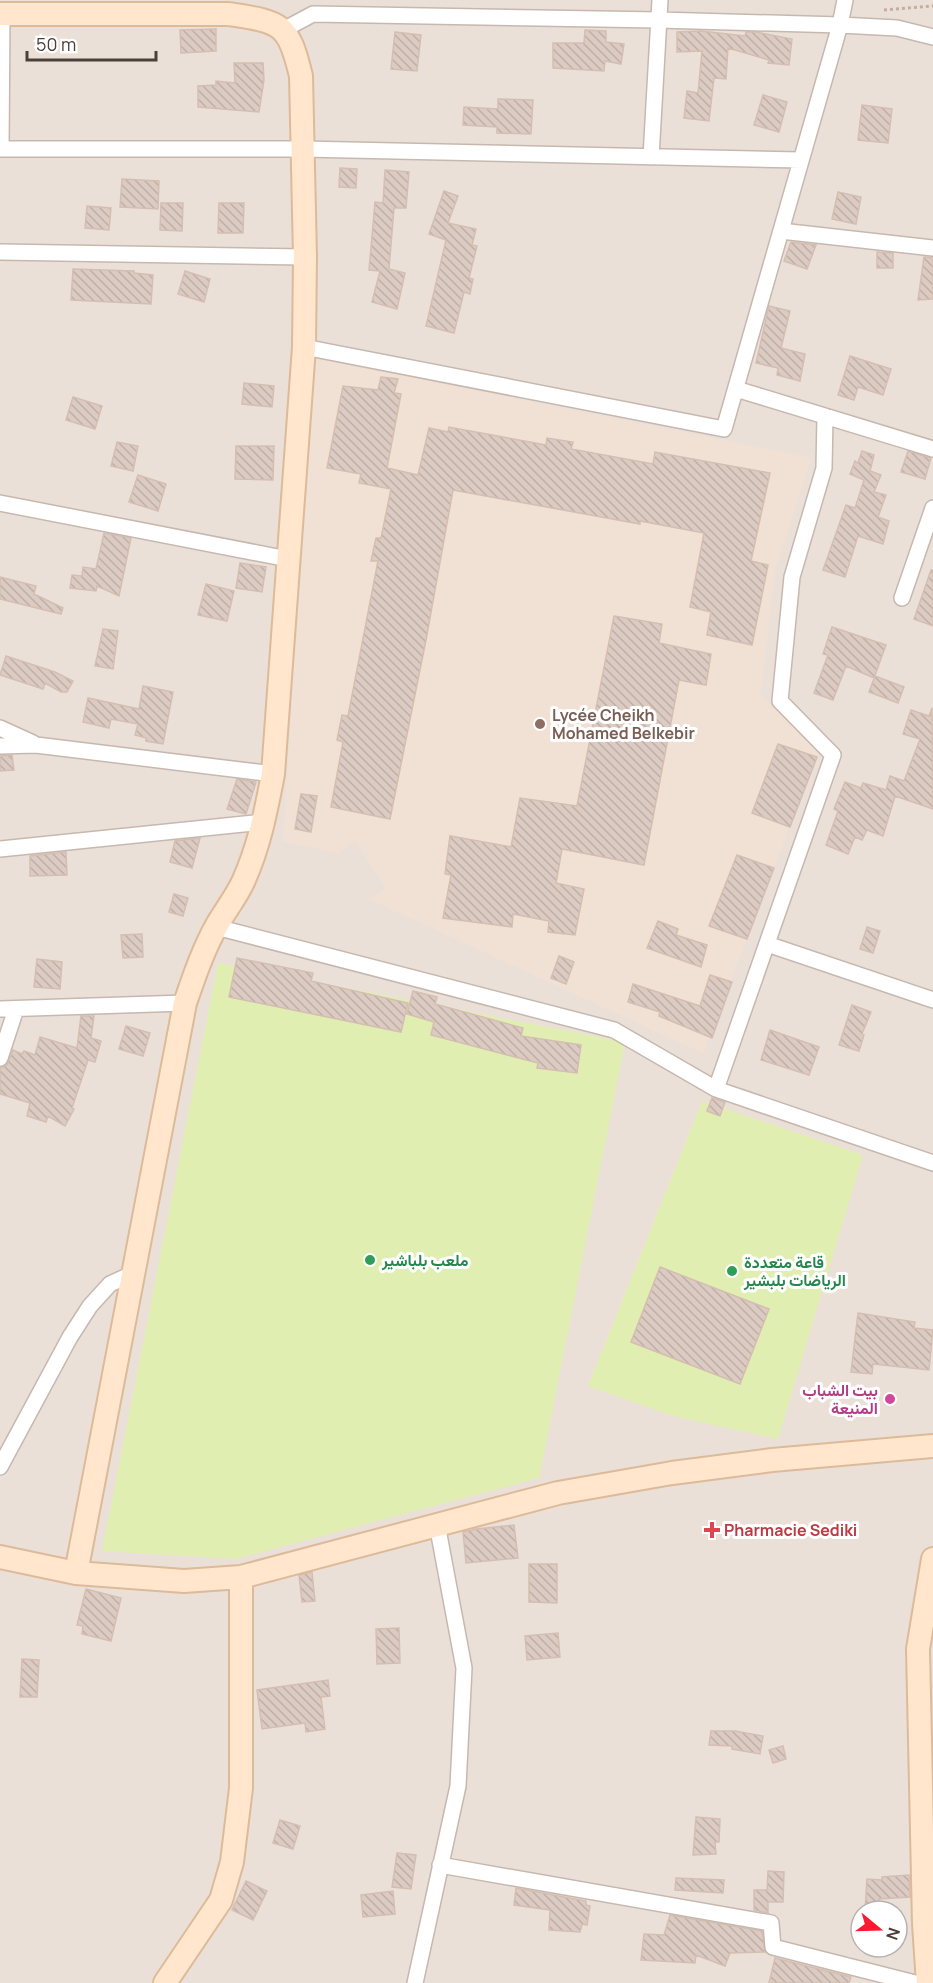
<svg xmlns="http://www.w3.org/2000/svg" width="933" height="1983" viewBox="0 0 933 1983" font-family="Manrope,Vazirmatn,sans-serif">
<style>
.residential{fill:#ebe0d8;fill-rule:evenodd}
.education{fill:#f1e1d4}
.grass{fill:#e1eeb1}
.building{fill:url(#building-back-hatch);stroke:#d5beb1;stroke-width:1.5}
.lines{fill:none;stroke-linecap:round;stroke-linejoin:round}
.street-casing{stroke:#c6b8af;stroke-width:18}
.secondary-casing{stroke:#ddba99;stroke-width:26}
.path{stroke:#c6ad9c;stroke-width:3;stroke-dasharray:3 3;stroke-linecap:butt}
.street{stroke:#fff;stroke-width:15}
.secondary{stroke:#ffe6cc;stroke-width:22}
.education-dot{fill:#8d6e63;stroke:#fff;stroke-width:2}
.leisure-dot{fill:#2e9e5b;stroke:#fff;stroke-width:2}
.hotel-dot{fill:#d1479c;stroke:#fff;stroke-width:2}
.health-dot{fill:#e0444e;stroke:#fff;stroke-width:2}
.labels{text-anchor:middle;stroke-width:6;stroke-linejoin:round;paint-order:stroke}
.education-label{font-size:16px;font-weight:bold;fill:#785e54;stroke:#fff;text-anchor:start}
.leisure-label{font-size:16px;font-weight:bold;fill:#27864d;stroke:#fff;text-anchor:start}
.hotel-label{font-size:16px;font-weight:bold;fill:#b23c85;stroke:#fff;text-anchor:end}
.health-label{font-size:16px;font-weight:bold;fill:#be3a42;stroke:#fff;text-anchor:start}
</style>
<defs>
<pattern id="building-back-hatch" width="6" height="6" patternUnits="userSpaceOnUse" patternTransform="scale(1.5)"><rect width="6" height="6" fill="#dccbc2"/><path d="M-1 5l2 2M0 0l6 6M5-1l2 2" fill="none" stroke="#beafa7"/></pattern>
</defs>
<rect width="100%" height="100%" fill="#f7f0eb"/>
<path class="residential" d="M0,0h933v1983h-933zM861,1911h36v36h-36z"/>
<path class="education" d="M315,358l496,100 -36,112 -14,125 57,58 -115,300 -334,-154 17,-10 -30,-48 -20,12 -53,-12z"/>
<path class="grass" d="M218,963l407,79 -86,436 -304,81 -133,-8z
M702,1101l161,54 -85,284 -105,-23 -85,-30z"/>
<path class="building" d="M216,29v22l-35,2 -1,-23z
M585,30l21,1v11l18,2 -3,20 -16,-3 -1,10 -51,-3v-25h31z
M701,31l44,5 1,-4h10l36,7 -3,26 -21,-2 1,-3 -41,-12 -2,31 -12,-1 -5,43 -25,-3 3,-27 11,2 4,-42 -25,1v-20z
M395,32l26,3 -4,36 -26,-2z
M234,63h29l1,17 -5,32 -61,-5v-21l18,-1v-4l19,2z
M763,95l24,7 -8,30 -25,-7z
M498,99l35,1 -2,34 -34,-1v-6l-34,-2 1,-18 34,2z
M862,105l30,4 -4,34 -30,-3z
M340,168l17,1 -1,19 -17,-1z
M385,170l24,2 -3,36h-12l-5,61 16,4 -8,36 -25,-7 8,-31 -11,-1 6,-68 8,1z
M122,179l37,2 -1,28 -38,-2z
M444,191l14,5 -10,27 28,6 -4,16 5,1 -8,32 4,1 -3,15 -6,-2 -10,41 -28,-7 20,-86 -17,-6z
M838,192l23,5 -5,27 -24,-5z
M161,203h22l-1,28 -22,-1z
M219,203h25l-1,30h-25z
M87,206l24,2 -2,22 -24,-2z
M791,242l25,3 -9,24 -23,-8z
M877,252l16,1v15h-16z
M924,257l9,1v41l-15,1z
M73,269l61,2v2l19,2 -2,29 -80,-4z
M185,271l25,8 -6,23 -26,-8z
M769,306l21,5 -9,37 24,6 -5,27 -23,-6 1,-7 -22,-5z
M850,356l41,13 -8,26 -25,-8 -4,13 -16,-5z
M381,377l17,2 -4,14 7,1 -14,74 31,7 11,-47 19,4 1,-5 97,18 1,-7 26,4 -2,7 82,15 2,-12 115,21 -19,88 17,4 -16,80 -45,-10 4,-23 -21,-5 14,-74 -64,-12v3l-187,-34 -27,150 -36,179 -59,-12 12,-65 -6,-2 5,-25 6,1 30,-155h-7l5,-23h5l10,-49 -32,-6 2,-9 -34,-6 16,-82 35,4z
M244,383l30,3 -2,21 -30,-3z
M73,397l29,9 -7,23 -29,-9z
M117,442l21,4 -5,25 -22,-5z
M236,446h38l-1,34 -38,-1z
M862,451l12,4 -4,16 11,4 -7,17 12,3 -8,22 11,4 -6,23 -25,-8 -13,41 -22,-7 23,-65 9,3 9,-28 -14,-6 5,-13 3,2z
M908,451l23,7 -6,21 -24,-7z
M138,475l28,9 -8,27 -29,-9z
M104,533l27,5 -12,58 -22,-10 -1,5 -26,-3 2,-13 10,1 1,-9 13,2z
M240,563l26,4 -4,25 -26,-4z
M931,570h2v56l-19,-7z
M0,577l36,9 -2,8 29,14 -2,6 -61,-15z
M206,584l28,7 -7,30 -29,-6z
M614,616l48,8 -3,19 52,11 -5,31 -27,-5 -35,185 -82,-16 -6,34 28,6 -9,46 -27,-3 1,-11 -36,-7 -1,13 -69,-9 8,-43 -6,-1 5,-38 61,11 9,-49 57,8z
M832,627l54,18 -12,33 -28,-12 -13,34 -19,-7 14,-38 -5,-1z
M103,629l15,2 -5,38 -18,-3z
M6,656l49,16 18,9 -6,11h-6l-16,-9 -2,6 -43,-14z
M875,676l29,11 -6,16 -29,-11z
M143,686l30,6 -10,52 -17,-3v-3l-11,-3 3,-11 -27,-5 -2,9 -26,-6 5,-24 51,11z
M932,708l1,101 -38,-13 -12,40 -16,-6 -5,10 -7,-3 -7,17 -22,-9 12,-34 -4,-2 11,-27 16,6 2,-5 23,7 4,-14 14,5 16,-42 -17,-5 8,-24 18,6z
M778,744l39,13 -27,70 -38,-14z
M12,755l2,15 -14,1v-15z
M237,779l19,3 -10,32 -19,-5z
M301,794l16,2 -6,36 -16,-3z
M200,838l-8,30 -22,-6 5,-21z
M66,852l1,23 -37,1v-20z
M737,855l37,13 -27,71 -38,-13z
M174,894l14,4 -5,18 -14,-4z
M658,921l20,8 -2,6 31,10 -6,22 -54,-19z
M867,927l13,4 -7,22 -13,-4z
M142,934l1,23 -20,1 -2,-23z
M559,956l15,6 -8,22 -15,-6z
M237,958l76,15 -2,8 97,22 -7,29 -172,-35z
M37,959l25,3 -2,27 -26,-2z
M710,975l22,7 -20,56 -53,-22 1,-4 -32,-10 5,-18 67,22z
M413,991l24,6 -2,7 88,24 -2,8 60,9 -4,28 -40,-5 1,-5 -107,-28 3,-13 -27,-8z
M852,1005l19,7 -9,22 2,1 -5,16 -20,-6z
M81,1016h13l-3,22 10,3 -6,21 -7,-2 -16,48 2,1 -9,17 -17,-10 -2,6 -19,-6 3,-13 -30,-9v-26l7,-3 6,-15 9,4 2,-3 11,4 5,-18 37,11z
M126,1026l24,7 -7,23 -24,-7z
M770,1030l49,17 -10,28 -48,-15z
M712,1098l13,4 -5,14 -13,-5z
M660,1267l109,42 -29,75 -109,-42z
M858,1313l57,9 -1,6 19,2 -4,40 -56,-6 -1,10 -21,-2z
M514,1525l4,33 -52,5 -3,-31 13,-3z
M529,1564h28v39l-28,-1z
M312,1572l3,29 -13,1 -3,-27z
M86,1589l35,9 -10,43 -29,-7 1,-8 -6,-1z
M399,1628l1,35 -23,1 -1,-35z
M558,1633l2,24 -33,3 -2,-24z
M22,1659l17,1 -2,37h-17z
M328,1680l2,16 -9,1 4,32 -19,3 -1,-9 -43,6 -5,-39z
M711,1731h24l28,5 -3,18 -28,-5v-3l-23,-1z
M783,1746l3,13 -13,4 -4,-13z
M696,1817l24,2 -1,23h-4l1,12 -23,1z
M280,1820l20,6 -7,23 -20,-6z
M397,1853l19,2 -5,34 -19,-2z
M768,1871l16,1 -1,30h-15v11l-14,-3v-20h13v2z
M909,1875l1,22 -31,2v11h-14l2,-31 15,1v-3z
M676,1878l48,2 -1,13 -48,-3z
M246,1881l21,10 -14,29 -21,-10z
M516,1888l70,13v4l4,1 -3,19 -5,-1 -2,8 -31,-2 1,-20 -36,-5z
M393,1891l2,23 -32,3 -2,-22z
M670,1915l92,16 3,21 -35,1 -5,13 -29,-11 -1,8 -54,-3 3,-26 20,1z
M775,1958l76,19 -2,6h-80z"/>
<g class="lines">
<g class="street-casing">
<path id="street" d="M283,30l30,-16 346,6 181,5 57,3 36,9
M0,149h303l498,11
M1,149l1,-135
M651,157l9,-157
M781,231l152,17
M0,252l305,5
M304,347l420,82 116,-404 5,-25
M736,389l197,60
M0,503l288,56
M902,598l31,-90
M0,728l33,15
M0,746l36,-1 237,29
M0,849l264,-27
M216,927l398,103 102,59 217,74
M767,944l166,56
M0,1009l185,-6
M0,1058l16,-49
M716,1089l117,-334 -53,-54 12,-124 32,-109 1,-52
M0,1467l70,-130 20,-31 20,-22 24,-11
M440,1865l331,58 2,24 142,36
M415,1983l43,-197 6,-118 -27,-144"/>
</g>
<g class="secondary-casing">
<path id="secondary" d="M0,14h228c53,8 60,8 73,62l4,181 -1,90 -31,427c-7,37 -14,73 -30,108 -7,15 -18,29 -26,43 -14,25 -23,52 -32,78l-109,570
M0,1557l76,16 108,8 57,-4 317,-84 114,-20 100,-13 161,-14
M165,1983l56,-83 11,-38 9,-74v-211
M928,1983l-4,-59 -6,-275 15,-90"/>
</g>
<path class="path" d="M884,10l49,-4"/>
<use href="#street" class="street"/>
<use href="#secondary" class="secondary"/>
</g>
<circle class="education-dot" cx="540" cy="724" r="6"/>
<g class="leisure-dot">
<circle cx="370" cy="1260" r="6"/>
<circle cx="732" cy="1271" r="6"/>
</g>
<circle class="hotel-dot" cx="890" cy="1399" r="6"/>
<path class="health-dot" d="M709 1521h6v6h6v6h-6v6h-6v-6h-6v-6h6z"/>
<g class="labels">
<g class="education-label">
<text x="552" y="721">Lycée Cheikh<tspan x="552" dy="18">Mohamed Belkebir</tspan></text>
</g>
<g class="leisure-label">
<text x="382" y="1266">ملعب بلباشير</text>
<text x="744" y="1268">قاعة متعددة<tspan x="744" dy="18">الرياضات بلبشير</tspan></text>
</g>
<g class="hotel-label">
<text x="878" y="1396">بيت الشباب<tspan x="878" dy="18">المنيعة</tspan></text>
</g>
<g class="health-label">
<text x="724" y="1536">Pharmacie Sediki</text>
</g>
</g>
<g transform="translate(879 1929) rotate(109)"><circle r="28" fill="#ffffff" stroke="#b7b2af" stroke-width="1.5"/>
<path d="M0-4.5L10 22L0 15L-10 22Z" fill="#ff1930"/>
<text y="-9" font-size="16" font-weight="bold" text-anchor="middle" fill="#4c3f37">N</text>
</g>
<path d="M27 51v9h129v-9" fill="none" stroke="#4c3f37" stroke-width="3"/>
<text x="36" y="51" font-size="18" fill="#4c3f37" stroke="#ffffff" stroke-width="4.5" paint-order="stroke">50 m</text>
</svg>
